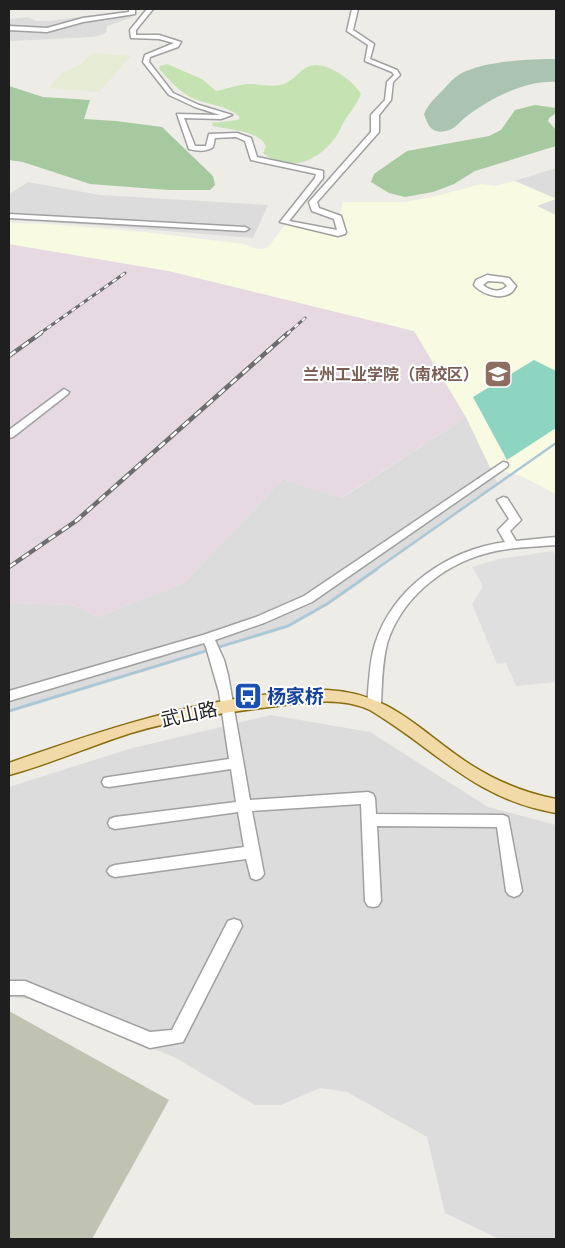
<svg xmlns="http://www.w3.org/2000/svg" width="565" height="1248" viewBox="0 0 565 1248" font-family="Jost,'Noto Sans SC',sans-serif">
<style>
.residential{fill:#dddcdc}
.industrial{fill:#e7d9e2}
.education{fill:#f8fbe2}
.construction{fill:#c0c2b2}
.farmland{fill:#e6ebd3}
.grass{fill:#c4e2b2}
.forest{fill:#a7c99f}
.cemetery{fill:#aac4b1}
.pitch{fill:#8dd4c1}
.parking{fill:#dfdfdf}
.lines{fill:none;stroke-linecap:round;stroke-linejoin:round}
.stream-far1{stroke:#abc8d7;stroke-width:2.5}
.stream{stroke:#abc8d7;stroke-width:3}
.minor-casing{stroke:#a0a0a0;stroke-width:3}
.major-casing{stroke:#886e11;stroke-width:3}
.minor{fill:#fff;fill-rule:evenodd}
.major{fill:#f1daa8;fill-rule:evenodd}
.rail-far1-casing{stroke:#6d6d6d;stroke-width:3}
.rail-casing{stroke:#6d6d6d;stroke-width:4.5}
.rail-far1{stroke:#fff;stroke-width:2;stroke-dasharray:5;stroke-linecap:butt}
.rail{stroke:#fff;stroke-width:2.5;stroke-dasharray:8;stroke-linecap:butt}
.labels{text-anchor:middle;stroke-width:4;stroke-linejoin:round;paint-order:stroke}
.far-education-label{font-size:16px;font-weight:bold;fill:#785e54;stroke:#fff;text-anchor:end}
.transit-label{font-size:19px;font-weight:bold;fill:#164399;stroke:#fff;text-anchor:start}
.street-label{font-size:19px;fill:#1f1f1f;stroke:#fff}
</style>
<rect width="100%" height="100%" fill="#eeece6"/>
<path class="residential" d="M122,11h7l4,6 -26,9 -1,7 -12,4 -85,4v-22l19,-2 8,4h13z
M556,168v47l-19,-9 18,-8 -40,-17z
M28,182l72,13 168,10 -15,33 -160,-13 -84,-5v-26z
M466,417l32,67 -171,120 -39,22 -279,85v-108l63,2 26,12 86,-34 99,-104 59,19z
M271,715l99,17 118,75 68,18v414h-57l-54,-26 -18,-76 -80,-45 -27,-4 -39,17h-26l-79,-47 -147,-59 -20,-2v-210l120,-38z"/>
<path class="industrial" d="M9,244l160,27 245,60 52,86 -125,81 -58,-19 -99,104 -86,34 -26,-12 -63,-2z"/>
<path class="education" d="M515,181l41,18 -19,7 19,9v279l-35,-18 -31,-9 -24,-50 -52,-86 -245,-60 -160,-27 1,-21 37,1 97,8 100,12 13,5h6l5,-2 18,-23 61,10 -7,-20 3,-12h62l27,-5 50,-13 13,2z"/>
<path class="construction" d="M9,1011l160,89 -77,139h-83z"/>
<path class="farmland" d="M93,53l38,3 -32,36 -50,-4 13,-15 19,-9z"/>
<path class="grass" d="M167,64l35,15 14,12c11,-2 23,-7 34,-7 10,0 21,3 31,1 13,-3 17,-15 29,-19 15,-6 44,15 51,28 -4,9 -9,16 -15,24 -3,5 -6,12 -9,17 -17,26 -48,39 -74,18l3,-7c-8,-16 -37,-16 -53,-20l-1,-3 26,-3 2,-3c-12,-12 -33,-12 -48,-19 -13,-7 -24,-19 -33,-29l1,-3z"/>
<path class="forest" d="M9,86l34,11 47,3 -6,19 32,2 46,6 51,49 2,9 -5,5h-41l-79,-6 -67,-22 -14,-2z
M535,105l21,3v5l-7,5 -1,3 8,9v16l-81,25 -21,13 -21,8 -28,5 -16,-4 -18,-11 3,-8 33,-23 82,-15 12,-6 14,-20z"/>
<path class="cemetery" d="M556,59v23c-29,-2 -66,16 -89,34 -7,5 -12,14 -22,15 -13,3 -17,-5 -21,-17 4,-9 9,-14 16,-21 7,-7 12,-14 20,-19 23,-13 70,-15 96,-15z"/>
<path class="pitch" d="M534,360l22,11v57l-49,32 -34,-63z"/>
<path class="parking" d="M553,551l3,7v124l-40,4 -10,-23 -9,1 -25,-60 11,-18 -11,-19 27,-8z"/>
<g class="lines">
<path class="stream-far1" d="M375,570l181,-127"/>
<path class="stream" d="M9,711l279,-85 39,-22 50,-35"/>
<g class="minor-casing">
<path id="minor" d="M129,9h6v5l-52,8 -36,10 -38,-2v-4l38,2 36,-10 46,-6z
M147,9h6l-17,21v5h23l22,7 -3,5 -28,10 -1,5 24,31 26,12 33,10 -11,4 -37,-1 11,28h11l3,-12 28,-1 14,5 6,19 66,14v7l-34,43 48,9 -3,-11 -22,-8 -3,-9 62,-70v-17l14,-15 2,-18 7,-7 -2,-3 -27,-11 3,-16 -21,-14 5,-22h6l-5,21 21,14 -4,15 27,11 3,5 -7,7 -2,18 -12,15v17l-62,70 2,6 22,8 5,16 -1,2 -7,2 -58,-14 35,-44 1,-4 -65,-14 -6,-19 -9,-4 -21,1 -2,9c-7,5 -15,4 -24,2l-12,-35 43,1 -25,-8 -26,-12 -26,-33 2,-7 29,-12 -15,-4 -28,-1 -1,-8z
M9,214l236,13 4,2 -4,2 -236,-13z
M487,275l22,3 7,8c-7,17 -33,10 -42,-1l2,-5zM488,281l15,1 4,4c-7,7 -17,5 -24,-1z
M64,389l5,3 -1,2 -55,43 -4,1v-8z
M503,462l4,1 1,2 -1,2 -195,135 -48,21 -49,17 9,20 4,15 22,125 118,-8 5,2 2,4 1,16 127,1 5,2 14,74 -3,4 -5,2 -5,-2 -3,-4 -9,-64 -120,-1 4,75 -3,5 -5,1 -5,-1 -3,-5 -4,-97 -109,7 12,63 -3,4 -5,2 -5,-2 -5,-19 -131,18 -5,-2 -3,-4 3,-4 5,-2 129,-18 -6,-35 -123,17 -5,-2 -2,-4 2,-4 5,-2 121,-15 -5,-33 -122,18 -5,-1 -2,-4 2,-4 5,-1 120,-18 -10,-67 -13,-45 -2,-4 -195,58v-10l194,-56 53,-18 48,-21z
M503,497l4,1 14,22 -11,11 6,10 40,-4v8c-24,2 -49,2 -72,9 -43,12 -84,46 -97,90 -5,20 -5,41 -6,61l-2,3h-10l-2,-3c2,-20 2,-42 8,-61 18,-57 73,-94 130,-102l-7,-12 11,-11 -12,-19z
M234,919l6,2 2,5 -59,116 -33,6 -126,-53h-15v-14h16l125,51 22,-2 56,-109z"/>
</g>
<g class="major-casing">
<path id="major" d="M327,690c65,3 93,42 144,75 27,17 54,28 85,34v14c-82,-14 -119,-63 -186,-103 -29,-13 -62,-8 -93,-4 -50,6 -98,13 -146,27 -41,13 -81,31 -122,42v-12c105,-37 205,-70 318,-73z"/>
</g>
<use href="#minor" class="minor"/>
<use href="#major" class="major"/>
<g class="rail-far1-casing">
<path id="rail-far1" d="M39,334l86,-61
M287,334l18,-16"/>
</g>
<g class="rail-casing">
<path id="rail" d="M9,356l32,-23
M9,567l67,-46 212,-188"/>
</g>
<use href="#rail-far1" class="rail-far1"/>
<use href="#rail" class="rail"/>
</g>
<defs>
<g id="university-square" transform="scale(1.4375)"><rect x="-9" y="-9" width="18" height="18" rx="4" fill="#8d6e63" stroke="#fff"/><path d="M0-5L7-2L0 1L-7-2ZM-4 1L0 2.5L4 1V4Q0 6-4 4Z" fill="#fff"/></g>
<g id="bus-square" transform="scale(1.4375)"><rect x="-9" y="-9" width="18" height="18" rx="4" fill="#1a4fb4" stroke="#fff"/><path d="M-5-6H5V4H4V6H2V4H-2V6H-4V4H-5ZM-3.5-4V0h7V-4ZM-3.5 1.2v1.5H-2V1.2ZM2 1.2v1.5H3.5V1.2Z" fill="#fff"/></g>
</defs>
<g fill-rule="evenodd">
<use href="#university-square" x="498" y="374"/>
<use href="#bus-square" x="248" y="696"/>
</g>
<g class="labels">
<g class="far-education-label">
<text x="479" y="380">兰州工业学院（南校区）</text>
</g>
<g class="transit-label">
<text x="267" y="703">杨家桥</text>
</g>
<g class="street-label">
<text transform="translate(189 714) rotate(-12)" y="7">武山路</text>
</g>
</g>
<rect width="565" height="1248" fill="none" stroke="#1f1f1f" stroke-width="20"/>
</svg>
